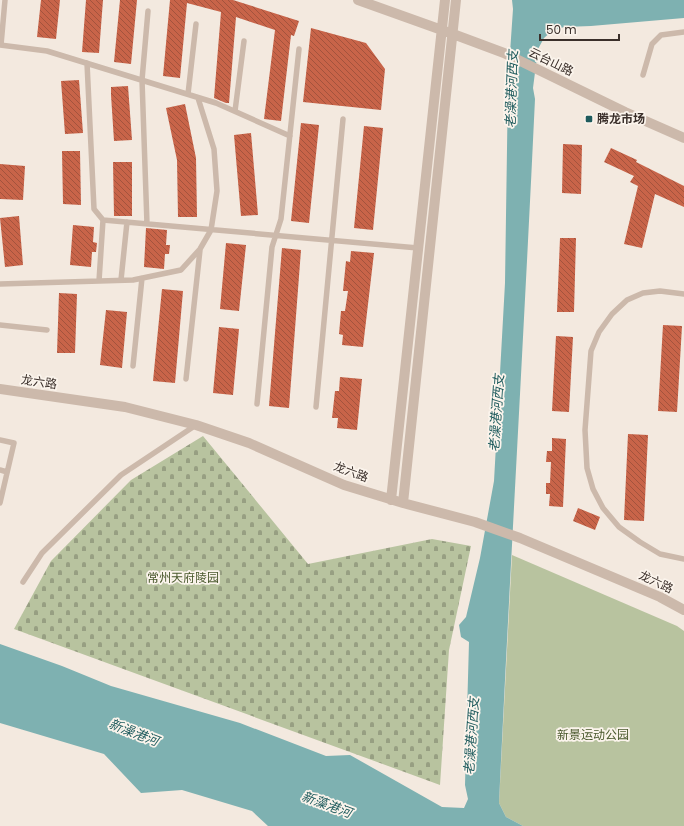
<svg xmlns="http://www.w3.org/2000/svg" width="684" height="826" viewBox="0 0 684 826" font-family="Poppins,'Noto Sans SC',sans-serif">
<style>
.cemetery{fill:url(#cemetery-stones)}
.park{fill:#b8c39f}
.water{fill:#7eb1b1}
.building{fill:url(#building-back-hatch)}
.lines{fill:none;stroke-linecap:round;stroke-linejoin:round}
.service{stroke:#ccb9ab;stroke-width:5.5}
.tertiary{stroke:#ccb9ab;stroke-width:10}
.poi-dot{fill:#1e5b5d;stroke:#fbf4ec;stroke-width:1.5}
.labels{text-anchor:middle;stroke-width:3.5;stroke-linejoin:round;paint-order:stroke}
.street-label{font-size:12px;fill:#3a2f2a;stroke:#fbf4ec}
.poi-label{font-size:12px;font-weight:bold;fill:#3a2f2a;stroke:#fbf4ec;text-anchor:start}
.park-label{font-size:12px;fill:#4a592d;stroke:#fbf4ec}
.water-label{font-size:13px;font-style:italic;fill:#1e5b5d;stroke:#fbf4ec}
</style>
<defs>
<pattern id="cemetery-stones" width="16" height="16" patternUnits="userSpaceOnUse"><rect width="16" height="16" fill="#b8c39f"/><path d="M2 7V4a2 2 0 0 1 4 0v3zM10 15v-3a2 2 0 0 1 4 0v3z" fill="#979f82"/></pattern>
<pattern id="building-back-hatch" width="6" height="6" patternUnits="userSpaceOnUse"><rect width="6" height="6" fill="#c86449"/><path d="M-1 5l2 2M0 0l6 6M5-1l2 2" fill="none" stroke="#a3533d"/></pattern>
</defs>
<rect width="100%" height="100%" fill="#f3e9df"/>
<path class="cemetery" d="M203,436l105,128 124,-25 39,7 -22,104 -9,135 -426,-156 37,-68 80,-81z"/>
<path class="park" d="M512,555l165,71 7,5v195h-161l-17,-9 -7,-14z"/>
<path class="water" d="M512,0h172v18l-93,8 -27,1 -12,4 -8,7 -6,11 -5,39 2,11c-11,234 -25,469 -36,704l7,14 17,9h-255l-16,-15 -70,-21 -41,3 -37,-39 -104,-31v-79l62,22 49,20 129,37 86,33 24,-1 92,52 22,1 4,-9 -3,-14 4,-143 -8,-5 -2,-12 7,-8 14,-59 14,-77 11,-198 3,-201 5,-73z"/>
<path class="building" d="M41,0h19l-4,39 -19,-2z
M86,0h17l-4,53 -17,-1z
M120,0h17l-6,64 -17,-2z
M170,0h18l-1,2 1,-2h45l66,21 -5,15 -3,-1 -10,86 -17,-2 11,-89 -39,-13 -7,86h-3l-12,-5 7,-86 -34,-9 -7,75 -17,-2z
M311,28l55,15 19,26 -4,41 -78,-8z
M79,80l4,53 -18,1 -4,-53z
M128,86l4,54 -18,1 -3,-46v-8z
M185,104l11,54 1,59h-19l-1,-57 -11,-52z
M301,123l18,2 -10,98 -18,-2z
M364,126l19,2 -10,102 -19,-2z
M251,133l7,82 -17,1 -7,-81z
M563,144l19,1 -1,49 -19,-1z
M611,148l26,12 -1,2 48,24v21l-29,-13 -13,54 -18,-4 14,-58 -8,-4 4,-6 -30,-14z
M62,151h18l1,54 -18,-1z
M113,162h19v54h-18z
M0,164l25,2 -2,34 -23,-1z
M19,216l4,49 -18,2 -5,-49z
M73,225l21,2 -1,15 4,1 -1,9h-4l-1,15 -21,-2z
M146,228l21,2 -1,15h4l-1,9h-4l-1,15 -20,-2z
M560,238h16l-2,74h-17z
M226,243l20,2 -7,66 -19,-2z
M282,248l19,2 -12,158 -20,-2z
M351,251l23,2 -11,94 -21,-2 1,-10 -4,-1 2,-23h4l3,-20h-5l3,-30 4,1z
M162,289l21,2 -8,92 -22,-2z
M59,293l18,1 -2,59h-18z
M106,310l21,2 -5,56 -22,-3z
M663,325l19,1 -5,86 -19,-1z
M219,327l20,2 -6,66 -20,-2z
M556,336l17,1 -4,75 -17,-1z
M340,377l22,2 -5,51 -20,-2 1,-10h-6l3,-27h4z
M628,434l20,1 -4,86 -20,-1z
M552,438l14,1 -3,68 -14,-1 1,-12h-4v-11h4l1,-21h-5l1,-11h5z
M578,508l22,9 -5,13 -22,-9z"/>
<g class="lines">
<path class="service" d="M0,45l47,6 169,52 74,33
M1,45l4,-45
M87,63l7,146 9,11 315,28
M643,75l9,-31 9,-9 23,-3
M188,94l8,-70
M235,111l9,-70
M147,224l-5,-144 6,-69
M121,280l6,-58
M99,281l4,-61
M0,284l133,-4 48,-10 19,-21 11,-19 6,-39 -3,-42 -16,-51
M684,294l-24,-3 -17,2 -16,7 -15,14 -13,18 -8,19 -6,79 2,38 6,21 10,19 16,19 21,15 20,12 24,5
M0,325l47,5
M133,366l9,-88
M186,379l14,-129
M257,404l15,-157 9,-28 18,-170
M316,407l27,-288
M0,440l14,3 -14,60
M0,470l7,2
M23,582l19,-29 79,-78 75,-50"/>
<path class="tertiary" d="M358,0l95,34 51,19 121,59 59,26
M0,389l125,18 71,18 53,18 95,42 59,18 72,19 45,16 140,59 24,13
M391,500l54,-500
M403,503l53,-503"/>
</g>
<rect class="poi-dot" x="585" y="115" width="8" height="8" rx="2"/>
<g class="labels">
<g class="street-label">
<text transform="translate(551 62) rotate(26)" y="4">云台山路</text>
<text transform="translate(39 382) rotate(8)" y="4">龙六路</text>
<text transform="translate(351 472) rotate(20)" y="4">龙六路</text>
<text transform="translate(656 582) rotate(25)" y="4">龙六路</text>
</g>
<g class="poi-label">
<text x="597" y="123">腾龙市场</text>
</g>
<g class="park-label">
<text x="183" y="582">常州天府陵园</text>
<text x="593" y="739">新景运动公园</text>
</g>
<g class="water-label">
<text transform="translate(511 89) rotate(-88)" y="5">老澡港河西支</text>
<text transform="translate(496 413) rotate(-86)" y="5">老澡港河西支</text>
<text transform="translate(134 732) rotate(21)" y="5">新澡港河</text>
<text transform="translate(471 736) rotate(-86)" y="5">老澡港河西支</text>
<text transform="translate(327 804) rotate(20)" y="5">新藻港河</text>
</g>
</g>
<path d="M540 34v6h79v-6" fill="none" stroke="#3a2f2a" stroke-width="2"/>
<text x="546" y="34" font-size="12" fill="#3a2f2a" stroke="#fbf4ec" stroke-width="3" paint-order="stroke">50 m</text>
</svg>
